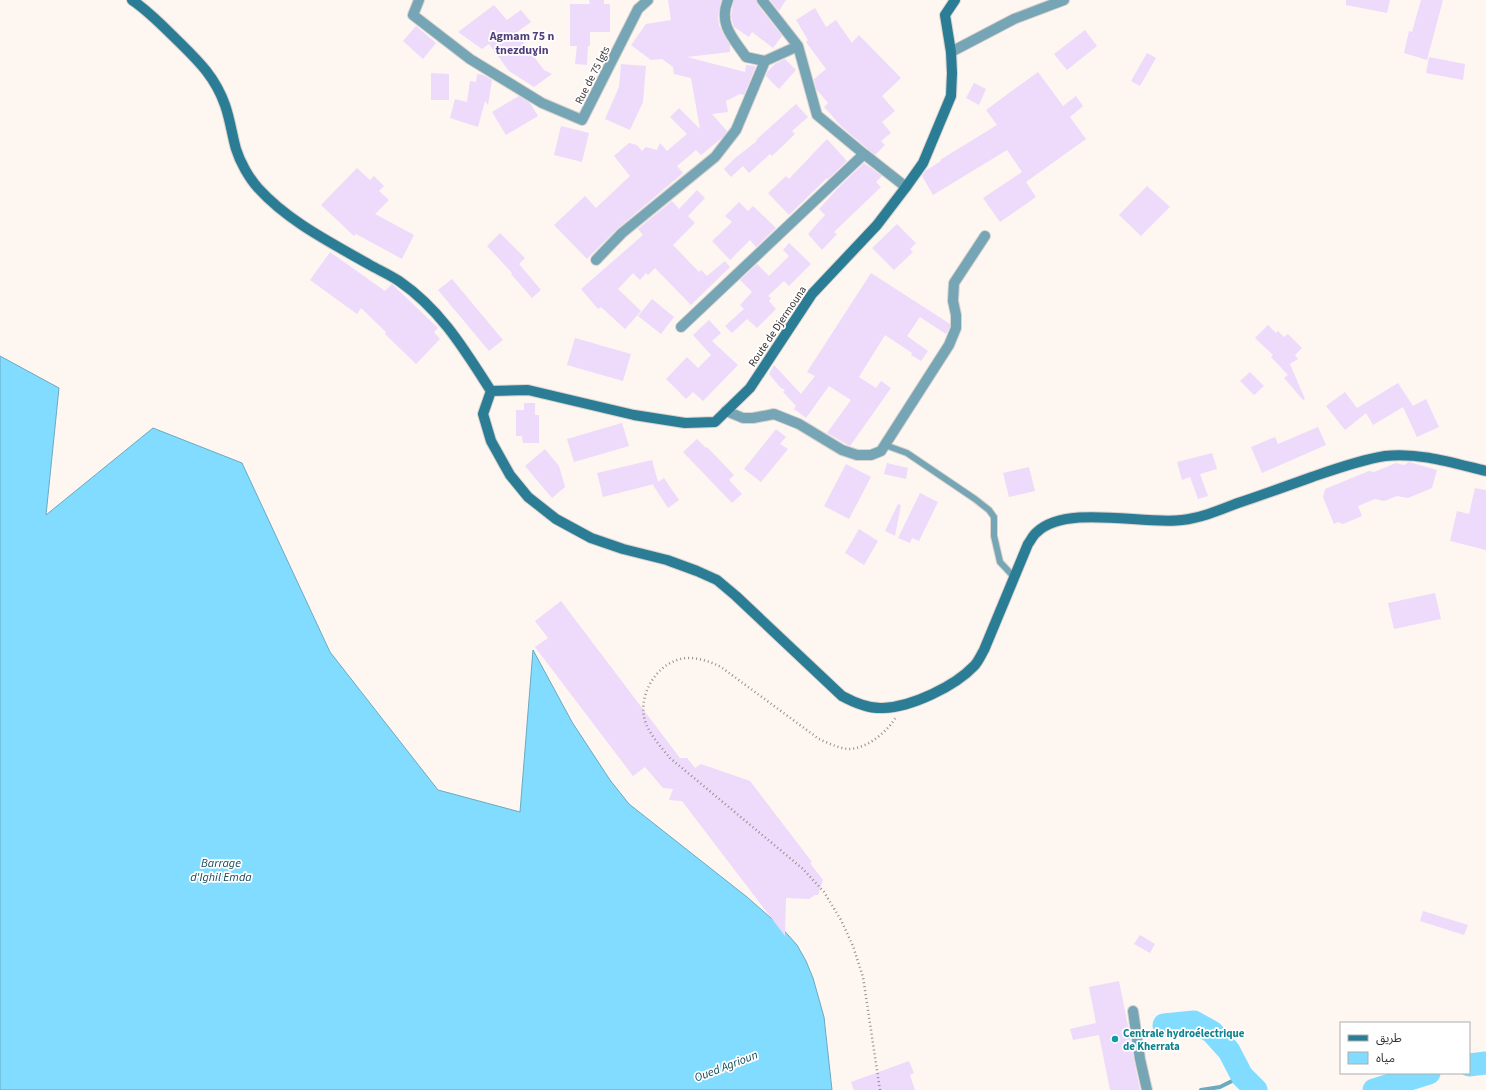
<svg xmlns="http://www.w3.org/2000/svg" width="1486" height="1090" viewBox="0 0 1486 1090" font-family="'Source Sans 3','Noto Sans Arabic',sans-serif">
<style>
.water{fill:#81dcff;stroke:#6ba9c1}
.lines{fill:none;stroke-linecap:round;stroke-linejoin:round}
.stream{stroke:#6ba9c1;stroke-width:4}
.river{stroke:#81dcff;stroke-width:23}
.building{fill:#eedafb}
.lane-casing{stroke:#dad3ce;stroke-width:8}
.street-casing{stroke:#dad3ce;stroke-width:12}
.secondary-casing{stroke:#dad3ce;stroke-width:12}
.path{stroke:#958f8b;stroke-width:2.5;stroke-dasharray:1 3;stroke-linecap:butt}
.lane{stroke:#76a5b6;stroke-width:6}
.street{stroke:#76a5b6;stroke-width:10}
.secondary{stroke:#2b7d95;stroke-width:10}
.culture-dot{fill:#0f9aa8;stroke:#fff;stroke-width:1.5}
.labels{text-anchor:middle;stroke-width:3.5;stroke-linejoin:round;paint-order:stroke}
.street-label{font-size:11px;fill:#373331;stroke:#fff}
.culture-label{font-size:11px;font-weight:bold;fill:#0d838f;stroke:#fff;text-anchor:start}
.neighbourhood-label{font-size:12px;font-weight:bold;fill:#513f7c;stroke:#fff}
.water-label{font-size:12px;font-style:italic;fill:#12485a;stroke:#fff}
</style>
<rect width="100%" height="100%" fill="#fef6f0"/>
<path class="water" d="M0,356l59,32 -13,127 107,-87 89,35 88,189 108,138 82,22 13,-162 39,72 38,58 19,24 118,93 33,29 17,19 9,16 7,17 11,39 8,73h-832z"/>
<g class="lines">
<path class="stream" d="M1201,1090l19,-3 22,-11"/>
<path class="river" d="M1164,1025l30,-3 18,10 17,19 13,25 14,14
M1469,1065l17,-2
M1374,1090l55,-17"/>
</g>
<path class="building" d="M589,0h15v4h6v28h-20v14h-2l-1,19 -12,-1 2,-18h-7v-42h20z
M668,0h53l-3,16 1,9 4,8 7,12v7l-43,5 58,15 1,-7 9,1v2l-11,27 -4,-1 -14,7 2,11 -16,2 15,17 -4,6 -22,18 -5,-5 -19,16 6,7 -65,55 -31,31 -33,-34 31,-29 11,12 34,-32 -16,-20 15,-13 8,2 5,6 4,-4 11,3 3,-7 7,8 20,-17 -17,-17 9,-9 21,21 -9,-51 -17,-4 -1,-7 -11,-8 -11,1 -20,-15 15,-21 25,-4z
M734,0h22l1,4 25,32 -9,12 -21,-16 -3,5 -15,-10 -3,-11z
M770,0h16l-7,11z
M1346,0h44l-3,13 -41,-8z
M1421,0h22l-16,60 -23,-7 5,-22 3,1z
M494,5l13,15 14,-10 10,12 -15,11 28,37 8,4 -18,13 -25,-16 -20,-27 -7,5 -24,-17z
M815,8l11,19 10,-7 16,23 7,-8 42,43 -19,18 13,15 -13,11 9,11 -10,8 4,4 -10,10 -34,-29 -17,-19 4,-4 -12,-14 -2,-10 12,-10 -20,-27 2,-2 -12,-20z
M416,26l20,17 -13,16 -20,-18z
M1085,30l12,16 -30,24 -13,-16z
M1147,53l9,5 -16,28 -9,-5z
M1429,57l36,7 -2,16 -37,-7z
M785,59l11,11 -17,19 -13,-13 2,-5 7,-7z
M621,64l25,2 -3,36 -13,28 -25,-11 14,-32z
M1038,72l25,34 13,-10 7,10 -13,11 16,22 -60,43 10,15 -36,25 -17,-24 39,-26 -15,-22 -74,45 -11,-19 3,-5 16,-10 -1,-1 57,-35 -11,-15z
M431,73l18,1v26h-18z
M477,74l6,1 9,5 -4,25 -3,-4 -7,26 -28,-9 5,-19 12,3 3,-21 6,1z
M974,83l12,6 -7,16 -13,-7z
M519,96l11,7 8,13 -32,19 -14,-23z
M796,104l12,13 -16,14 3,3 -23,22 -2,-2 -21,19 -6,-7 -12,11 -7,-8 11,-11 22,-17 -1,-1z
M561,126l28,7 -7,29 -28,-7z
M827,139l20,22 -19,18 -1,-1 -38,37 -21,-22 18,-17 3,3z
M864,163l18,13 -6,6 5,5 -47,45 3,2 -15,16 -14,-16 17,-19 -6,-6 19,-21z
M357,168l13,12 4,-4 10,10 -5,5 10,9 -14,14 39,21 -12,24 -46,-25 -2,2 -33,-31z
M1147,186l23,21 -29,29 -22,-21z
M697,190l8,8 -17,18 7,7 -22,22 26,27 2,-2 6,6 18,-15 5,6 -39,38 -36,-37 -7,7 -2,-2 -6,7 -7,-7 -15,16 23,22 -16,18 -24,-22 -3,2 -17,-20 62,-54 -5,-6 34,-28 7,8z
M739,202l9,9 5,-5 23,22 -20,19 -6,-7 -20,20 -18,-19 20,-19 -7,-6z
M897,224l19,19 -6,6 3,3 -19,18 -22,-22z
M500,233l25,25 -6,6 22,26 -9,8 -21,-24 1,-1 -25,-27z
M789,243l22,21 -22,22 -5,-5 -16,15 3,2 -2,3 7,8 -19,19 -10,-9 -15,14 -7,-7 19,-17 -4,-4 12,-13 -12,-12 17,-16 12,12 20,-20 -6,-6z
M330,252l55,39 7,-7 1,1 45,43 -4,4 6,7 -24,25 -31,-30 1,-2 -25,-24 -4,6 -47,-34z
M871,273l79,51v3l-4,7 -26,-17 -13,19 21,15 -7,10 -10,-6 1,-2 -27,-18 -26,42 17,11 5,-7 10,7 -41,58 -23,-13 24,-33 -22,-14 -23,32 -12,-9 2,-3 -13,-14 2,-2 -5,-3 -11,-13 5,-9 27,29 14,-18 -8,-4z
M452,279l51,61 -14,11 -51,-61z
M652,299l22,18 -13,17 -23,-18z
M709,320l12,13 -9,8 26,24 -35,36 -10,-9 -7,7 -20,-20 21,-22 11,11 13,-13 -18,-20z
M1268,325l8,8 2,-2 6,6 4,-3 14,14 -7,7 3,4 -8,5 15,35 -2,1 -19,-22 4,-3 -17,-18 2,-2 -18,-17z
M575,338l56,16 -8,27 -56,-16z
M1250,372l14,14 -10,9 -14,-14z
M1398,383l15,23 13,-7 13,28 -22,10 -14,-30 -30,18 -7,-12 -21,17 -19,-24 19,-14 12,16z
M524,403h11v12h4v28h-16l-1,-7h-6v-26h8z
M622,423l7,23 -55,16 -7,-23z
M1318,427l8,18 -64,28 -11,-26 24,-10 3,7z
M776,429l10,8 -6,7 8,5 -27,33 -17,-13z
M697,439l9,9 1,-1 27,28 -5,5 13,14 -10,9 -49,-51z
M545,449l14,17 6,21 -13,11 -27,-32z
M1212,453l5,16 -17,5 8,22 -10,3 -8,-22 -8,3 -5,-18z
M652,460l6,22 6,-4 15,22 -11,8 -15,-23 1,-1 -51,13 -6,-24z
M1409,462l28,8 -5,18 -24,10 -11,-2 -13,5 -9,-2 -17,7 4,10 -19,8 -5,-2 -4,2 -11,-27 2,-8 44,-18 5,1 22,-9 8,2z
M887,463l21,5 -2,11 -22,-5z
M846,464l25,13 -22,42 -25,-13z
M1029,467l6,24 -26,6 -6,-24z
M1475,488l11,2v60l-36,-9 7,-30 12,3z
M920,493l18,9 -19,39 -7,-3 -2,5 -12,-5z
M898,504l3,1 -6,31 -10,-5z
M859,529l19,12 -14,24 -19,-12z
M1435,593l6,26 -47,10 -6,-26z
M561,601l119,157h7l8,10 6,-4 49,17 62,81 -2,1 13,17 -5,15h-3l-6,4 -23,-1 -1,38 -103,-135 -13,-1 4,-11 -10,-1 -18,-21 -12,9 -98,-129 13,-9 -13,-17z
M1423,911l45,14 -4,10 -44,-14z
M1140,935l15,9 -5,9 -16,-9z
M1119,981l10,50 5,29 6,30h-30l-11,-55 -26,5 -3,-11 26,-6 -7,-36z
M909,1061l5,12 -4,2 5,15h-61l-3,-8z"/>
<g class="lines">
<g class="lane-casing">
<path id="lane" d="M885,445l22,8 68,46 14,11 5,7v19l6,26 14,15"/>
</g>
<g class="street-casing">
<path id="street" d="M419,0l-6,15 57,44 72,44 40,17 56,-111 10,-9
M728,0c-10,24 5,38 18,57l19,4
M762,0l36,46 19,69 47,39 42,33
M951,52l63,-33 50,-19
M596,260l26,-27 93,-76 21,-27 29,-69 33,-15
M681,327l183,-173
M726,411l17,7h10l21,-4 25,10 43,26 15,5h14l10,-4 68,-106 7,-17v-13l-3,-14 1,-18 31,-47
M1133,1011l7,48 7,31"/>
</g>
<g class="secondary-casing">
<path id="secondary" d="M132,0c15,10 28,23 41,36 22,22 41,38 52,69 5,14 7,30 11,44 4,13 13,29 22,39 31,34 72,54 112,77 9,5 20,10 29,16 42,29 65,68 92,110l-8,23 8,27 19,34 18,22 28,22 35,19 32,11 44,11 30,11 20,9 19,16 106,100c13,7 27,13 41,12 29,-1 72,-22 91,-42 4,-4 7,-11 10,-16l44,-106c3,-4 5,-9 9,-12 30,-28 106,-7 145,-12 19,-2 38,-10 56,-17 24,-8 49,-17 74,-26 23,-8 48,-17 73,-21 34,-4 68,7 101,15
M491,391l37,-1 106,25 51,8 30,-1 35,-34 62,-94 65,-69 29,-38 17,-24 28,-67 1,-23 -1,-21 -6,-37 10,-15"/>
</g>
<path class="path" d="M880,1090l-17,-113 -10,-31 -12,-26 -17,-28 -21,-23 -133,-111c-9,-11 -23,-26 -26,-41 -5,-27 17,-59 45,-59 11,0 22,4 32,9l98,72c9,4 19,9 29,10 19,0 39,-17 48,-32"/>
<use href="#lane" class="lane"/>
<use href="#street" class="street"/>
<use href="#secondary" class="secondary"/>
</g>
<circle class="culture-dot" cx="1115" cy="1039" r="4"/>
<g class="labels">
<g class="street-label">
<text transform="translate(592 75) rotate(-63)" y="4">Rue de 75 lgts</text>
<text transform="translate(777 326) rotate(-56)" y="4">Route de Djermouna</text>
</g>
<g class="culture-label">
<text x="1123" y="1037">Centrale hydroélectrique<tspan x="1123" dy="13">de Kherrata</tspan></text>
</g>
<g class="neighbourhood-label">
<text x="522" y="40">Agmam 75 n<tspan x="522" dy="14">tnezduɣin</tspan></text>
</g>
<g class="water-label">
<text x="221" y="867">Barrage<tspan x="221" dy="14">d'Ighil Emda</tspan></text>
<text transform="translate(726 1066) rotate(-21)" y="4">Oued Agrioun</text>
</g>
</g>
<rect x="1340" y="1022" width="130" height="52" fill="#ffffff" stroke="#afadad"/>
<rect x="1348" y="1035" width="20" height="6" fill="#2b7d95" stroke="#afadad"/>
<text x="1376" y="1042" font-size="12" fill="#373331">طريق</text>
<rect x="1348" y="1052" width="20" height="12" fill="#81dcff" stroke="#afadad"/>
<text x="1376" y="1062" font-size="12" fill="#373331">مياه</text>
</svg>
